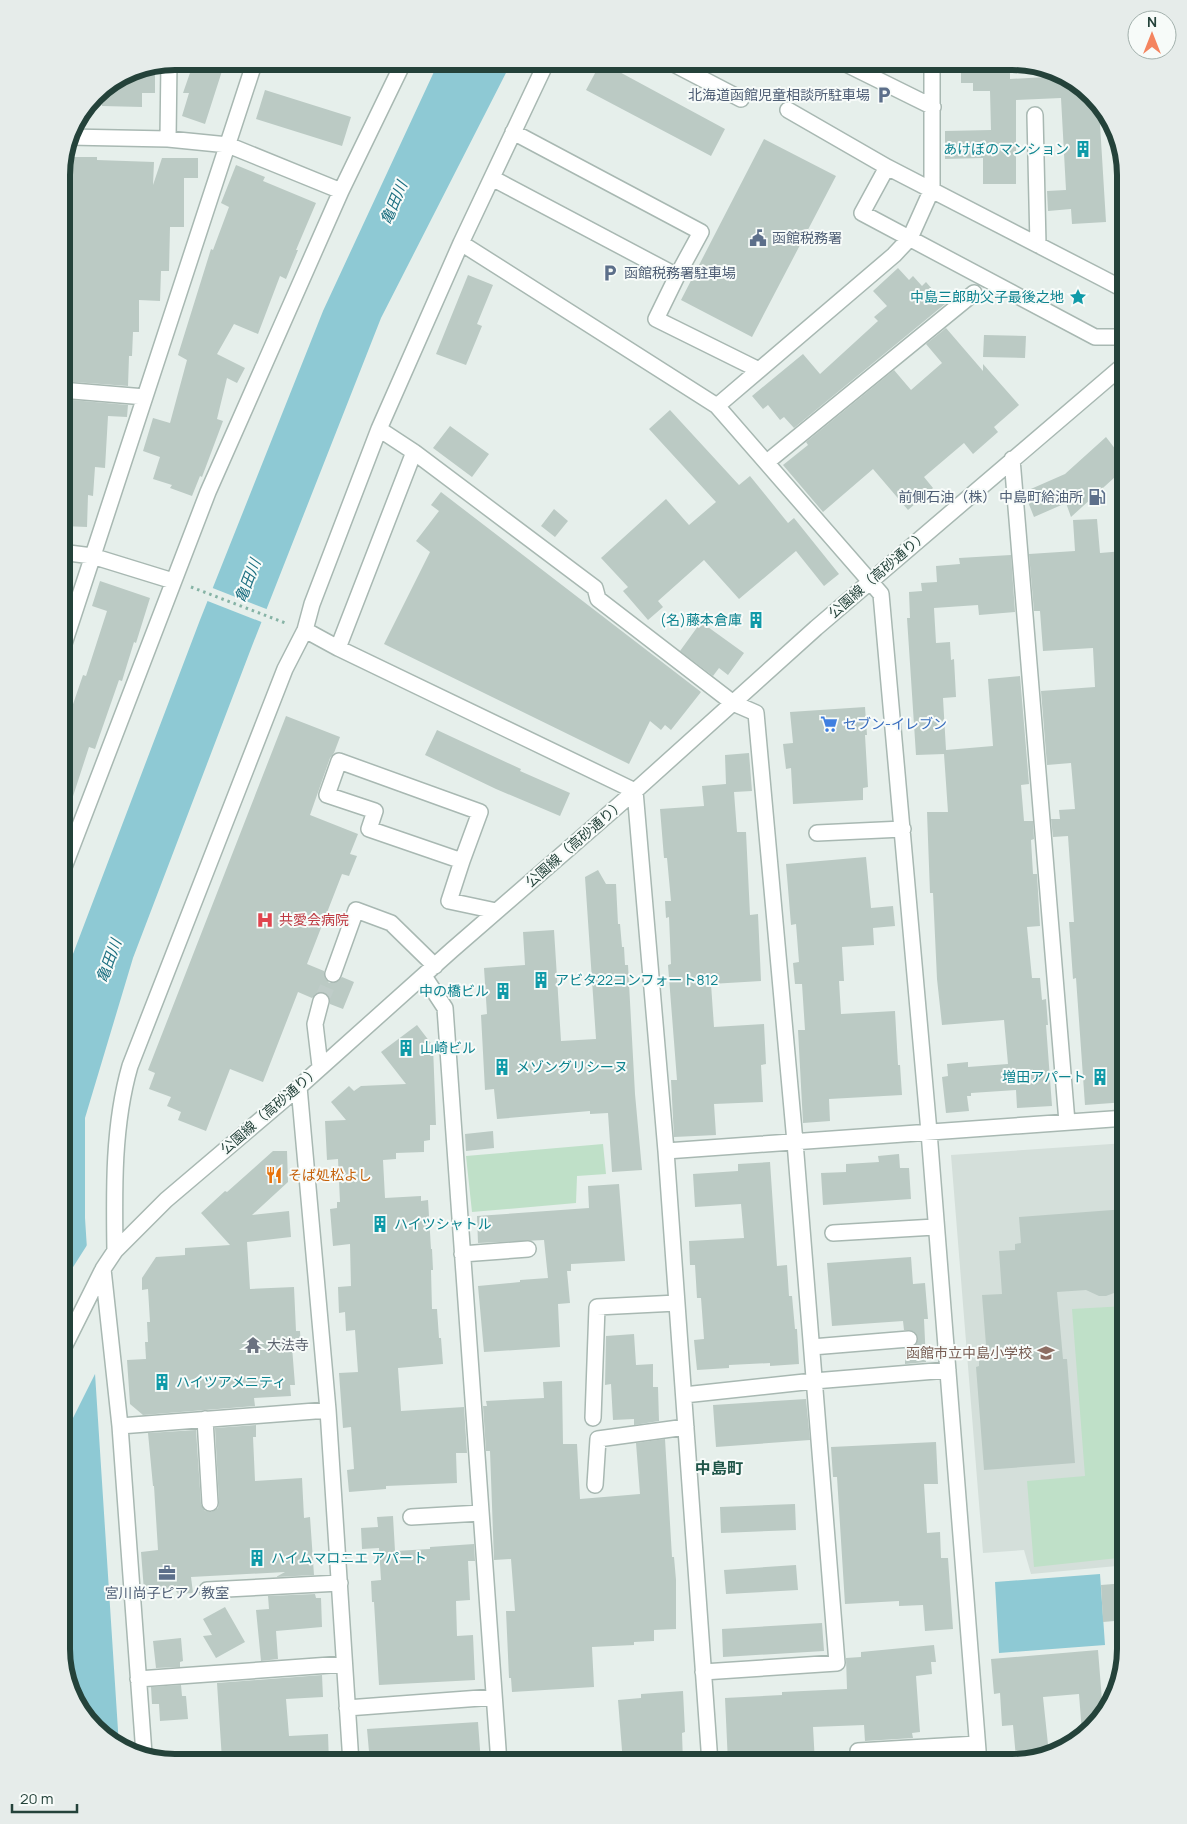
<svg xmlns="http://www.w3.org/2000/svg" width="1187" height="1824" viewBox="0 0 1187 1824" font-family="Manrope,'Noto Sans JP',sans-serif">
<style>
.built{fill:#d4dfda}
.green{fill:#bfe0c8}
.water{fill:#8ec9d4}
.pier{fill:#e6efeb}
.building{fill:#bbcac4}
.lines{fill:none;stroke-linecap:round;stroke-linejoin:round}
.minor-tunnel{stroke:#bfccc8;stroke-width:15;stroke-dasharray:15 8;stroke-linecap:butt}
.minor-casing{stroke:#a8b8b2;stroke-width:18}
.path{stroke:#86b3a5;stroke-width:3;stroke-dasharray:2.5 4;stroke-linecap:butt}
.minor{stroke:#fff;stroke-width:15}
.labels{text-anchor:middle;stroke-width:4;stroke-linejoin:round;paint-order:stroke}
.service-label{font-size:14px;fill:#4e5e75;stroke:#f7fbf9;text-anchor:end}
.culture-label{font-size:14px;fill:#0d838f;stroke:#f7fbf9;text-anchor:start}
.street-label{font-size:14px;fill:#24423a;stroke:#f7fbf9}
.shop-label{font-size:14px;fill:#366cbe;stroke:#f7fbf9;text-anchor:start}
.health-label{font-size:14px;fill:#be3a42;stroke:#f7fbf9;text-anchor:start}
.food-label{font-size:14px;fill:#c56008;stroke:#f7fbf9;text-anchor:start}
.worship-label{font-size:14px;fill:#5b616d;stroke:#f7fbf9;text-anchor:start}
.education-label{font-size:14px;fill:#785e54;stroke:#f7fbf9;text-anchor:end}
.water-label{font-size:15px;font-style:italic;fill:#1c6f80;stroke:#f7fbf9}
.quarter-label{font-size:16px;font-weight:bold;fill:#1f5548;stroke:#f7fbf9}
.rim{fill:none;stroke:#24423a;stroke-width:6}
</style>
<rect width="100%" height="100%" fill="#e6efeb"/>
<path class="built" d="M1126,1143v424l-9,-1 -86,8 -7,-24 -41,3 -32,-398z"/>
<path class="green" d="M603,1144l3,30 -29,2 -1,27 -104,9 -6,-56z
M1126,1306v254l-8,-2 -84,9 -7,-86 58,-5 -13,-167z"/>
<path class="water" d="M439,61h73l-131,257 -129,328 -119,312 -48,160v100l34,528 -7,-2 -39,-44 -12,-51v-659l12,-36 127,-334 123,-309z
M1100,1574l5,71 -106,8 -4,-71z"/>
<path class="pier" d="M210,587l59,23 -5,13 -59,-23z
M89,1242l8,128 -36,72v-156z"/>
<path class="building" d="M601,62l124,67 -14,27 -125,-66z
M961,65h49v14l53,-3 13,5 23,27 7,114 -34,2 -1,-15 -23,2 -1,-20 19,-1 -5,-92 -45,2v84h-33v-26l-38,1v-28l46,-1 -1,-39h-17v-8h-12z
M132,70h23v23h-13v14l-40,-1v-16z
M191,70l31,1 -17,53 -23,-8 7,-23h-6z
M265,90l86,27 -9,29 -86,-27z
M764,139l72,37 -84,161 -71,-37z
M74,157h23v3l57,2 -1,23 9,-27h36v20h-14v49h-14l-1,44h-8l-1,30 -21,-1v32h-6l-1,24h-3l-1,30 -67,-5v-213l3,-10h10z
M236,165l29,12 -2,4 53,22 -20,47h2l-12,29 -6,-3 -22,58 -24,-10 -17,30 28,14 -8,15 -10,-5 -10,41 6,2 -21,56 -2,-1 -8,20 -22,-8 2,-3 -19,-6 7,-22 -17,-6 10,-33 17,5 17,-63 -9,-5 33,-106 2,1 16,-43 -8,-4z
M898,268l11,12 4,-4 9,10 4,-4 19,22 -151,124 -10,-11 -4,3 -12,-15 -5,4 -11,-13 51,-42 17,20 58,-53 -4,-4 13,-11 -14,-15z
M468,275l25,10 -16,39 5,2 -16,39 -30,-11z
M946,328l37,43v-7l36,41 -25,22 4,5 -25,22 -9,-11 -40,34 9,11 -25,22 -35,-41 -50,43 -40,-47 25,-20 -2,-3 88,-72 17,20 31,-27 -16,-19z
M984,335l42,1 -1,22 -42,-1z
M61,399l67,6 -1,12 -19,-1 -3,52 -10,-1 -2,29 -5,-1 -1,32 -24,-1 1,-61h-3z
M670,410l69,75 11,-9 38,47 6,-5 45,56 -15,12 -28,-35 -57,48 -35,-39 -46,41 5,6 -15,13 -25,-29 5,-4 -27,-29 65,-59 23,26 27,-23 -67,-73z
M450,426l39,28 -17,23 -39,-29z
M1106,437l20,26v4l-55,50 -5,-14 -32,14 -10,-25 41,-18z
M441,492l260,200 -30,38 -6,-5 -4,5 -11,-9 -21,43 -245,-120 46,-92 -14,-11 23,-30 -8,-6z
M554,509l14,12 -13,16 -14,-11z
M1097,519l3,34 24,-2 2,18v533l-41,3 -9,-127 -3,1 -4,-57h5l-6,-86 -15,1 -2,-18h9l-1,-9 16,-1 -4,-46 -24,2 -6,-74 54,-4 -2,-39 -50,3 -3,-40h-6l-5,-57 46,-3 -2,-31z
M1011,555l4,57 -36,3 -1,-10 -44,3 2,35 14,-1 1,18 3,-1 2,38 -13,1 3,52 47,-4 -5,-67 32,-3 9,108 -8,1 3,36h9l1,18 -3,1 2,34h4l3,52 -13,1 5,51h8l2,22 4,-1 2,26h-2l6,81 -35,2 -1,-18 -45,3v3h-4l2,15 -23,2 -4,-36 6,-1 -1,-12 21,-2v5l40,-3 -4,-44 -62,5 -5,-46 -4,-86h-3l-3,-81h21l-4,-58 -28,1 -9,-137h3l-1,-26 13,-1 -1,-8 16,-1 -1,-16 24,-2 -1,-6z
M100,581l50,17 -14,45 -2,-1 -12,39 -3,-1 -24,69 -6,-2 -24,74 -4,-1v-110l9,3 13,-38 3,1 21,-65 -15,-5z
M701,622l43,31 -16,22 -9,-7 -6,8 -33,-25z
M865,707l2,28h-2l3,52 -5,1v12l-70,4 -2,-36 -5,1 -3,-25 10,-1 -3,-31z
M286,716l54,21 -6,16 -4,5 -20,57 48,19 -8,20 7,2 -8,20 -7,-2 -35,90 17,7v5l5,7h6l7,-6 12,5 -11,27 -13,-5v-6l-6,-6h-6l-6,6 -14,-6 -35,90 -33,-13 -24,62 -28,-11 3,-8 -14,-6 4,-9 -22,-8 6,-16 -7,-3z
M437,730l84,39 -1,2 50,22 -10,23 -64,-27 -71,-34z
M749,753l3,38 -18,1 3,40h9l4,83 8,-1 3,67 -50,3 3,43 50,-3 2,40 -5,1 2,37 -49,2 2,31 -42,2 -3,-57h6l-9,-115 3,-1 -2,-47 -3,1 -1,-17h6l-4,-43h-3l-4,-49 44,-3 -2,-20 24,-2 -1,-29z
M866,857l5,51 22,-2 2,20 -22,2 1,17 -32,2 2,34h-5l2,33 54,-3 3,54h2l2,30 -73,4 1,22 -27,2 -5,-93h7l-3,-46h-7l-2,-21 6,-1 -3,-38 -5,1 -5,-61z
M598,870l8,14h10l2,40h2l2,23h2l1,18h3l7,129 7,76 -30,2 -4,-59 -18,1v-3l-93,8 -3,-30 -9,1 -4,-75 6,-1 -3,-46 41,-3 -2,-33 31,-2 7,111 35,-2 -11,-162z
M417,1025l16,21 3,79h-6v15l-6,1v11l-28,1v6l-13,1 2,38 36,-2v5l7,-1 3,49h1l1,21h-2l1,39h5l2,29h2l2,26 -45,4 3,43 63,-4 3,46h-11l1,30 -71,3v3l-37,3 -2,-22 7,-1 -3,-42 -8,1 -4,-55 19,-1 -3,-42 -9,1 -1,-19 -6,1 -1,-26 13,-1 -1,-42 -17,2 -3,-37 7,-1v-6h3l-2,-43 -11,1 -2,-39 21,-1 -15,-18 18,-16 5,5 7,-5 45,-2 -25,-32z
M493,1131l1,17 -28,3 -1,-17z
M273,1151h14l1,31 -36,33 37,-4 2,26 -44,5 3,47 44,-2 2,44h4l1,16h-9l3,38h-5l1,11 -37,2 1,8 -112,9 -13,-11 -3,-44 19,-1 -1,-17h3l-1,-20h3l-2,-33 -6,1v-12l14,-21 29,-2v-7l45,-3 -29,-32 24,-22 2,1z
M899,1154l1,14h9l2,31 -88,6 -2,-32 25,-1v-8l33,-2 -1,-6z
M770,1162l7,104 10,-1 2,31h3l3,33h2l2,35 -29,2v-3l-41,2v3l-32,2 -3,-30 10,-1 -3,-41h-4l-2,-33h-5l-1,-24 55,-3 -3,-34 -46,3 -2,-33 45,-3v-7z
M619,1184l6,77 -54,3v7h-4l3,32 -12,1 2,43 -76,5 -6,-66 42,-4v-2l28,-2 -4,-38 -66,3 -1,-27 112,-8 -1,-22z
M1126,1209v78h-7l-5,6 -8,3h-7l-13,-6 -29,2 6,67h4l8,104 -91,7 -8,-103 3,-1v-8l8,-1 -5,-62 20,-1 -3,-43 16,-1v-6l6,-1 -2,-26z
M911,1257l2,27 12,-1 3,36h-4l2,43 -21,2v-15l10,-3 3,-7 -5,-8 -9,-1 -1,-9 -71,5 -5,-63z
M634,1334l2,31 17,-1v23h5l1,34 -25,4v-6l-21,1 -2,-36 -6,1 1,-49z
M562,1381l1,63h14l3,55 60,-5 -4,-51 29,-4 7,118h2l2,23v49l-22,1v11l-20,1v3l-42,2 2,40 -82,5 -1,-14h-2l-3,-67h9l-4,-52 -17,1 -4,-109h-4l-3,-45h4l-1,-5 58,-3 -1,-16z
M806,1399l4,41 -94,7 -3,-42z
M256,1425v12h-3l2,44 47,-3 2,40 6,-1 4,58 -38,2 9,-5 -94,5 2,16 -15,1 -4,-6 -30,3 -3,-39 17,-2 -4,-64h-1l-5,-53 48,-3 5,74 4,7 6,1 7,-4 1,-6 -4,-74z
M936,1442l2,42h-14l3,49 13,-1 1,26h7l5,71 -28,2 -2,-26 -24,1v-5l-54,3 -8,-127h-4l-2,-30z
M795,1504l1,26 -75,3 -1,-26z
M393,1516l2,35 35,-2v-2l44,-3 1,17h-7l2,39 -14,1 1,35 16,-1 2,45 -96,5 -5,-83h-2l-1,-21 10,-1 -2,-32 -17,1 -1,-21 17,-1 -1,-10z
M796,1565l2,25 -72,4 -2,-24z
M1126,1583v37l-23,2 -2,-37z
M315,1594l1,4h5l1,29 -46,4 2,28 -17,2 -5,-51 13,-1 -1,-13z
M225,1607l20,35 -29,16 -13,-22 9,-1 -9,-16z
M822,1623l2,28 -101,6 -1,-28z
M181,1638l2,23 -3,1v5l-24,1 -3,-27z
M934,1645l2,17h-5l1,12 -16,2 4,56 -8,1 1,5 -48,3 -1,-16 -51,2 2,36h-87l-3,-65 57,-3v-3l65,-3 -1,-31 15,-1v-5z
M1098,1650l5,63 -21,20 -3,-39 -36,3 6,57 -33,4 -3,-33 -11,1 -2,-33 -6,1 -3,-35z
M322,1675l1,22 -37,2 3,37 39,-2 1,29h-80v-4l-27,1 -5,-77z
M181,1685l1,11h4l2,23 -28,2 -1,-17h-7l-1,-17z
M683,1691l2,41 -3,1 1,30h-60l-5,-63 23,-2v-4z
M478,1722l3,41h-111l-3,-34z
M914,1757l1,6h-49v-3z"/>
<g class="lines">
<path class="minor-tunnel" d="M321,1001l12,-27"/>
<g class="minor-casing">
<path id="minor" d="M668,61l73,38
M840,61l93,46
M788,110l99,57
M1035,115l3,130
M69,137l99,2 60,6 113,46
M168,139l1,-77
M492,178l185,98 24,-44 -188,-100
M461,243l256,163 177,-151 16,-17 22,-49v-128
M677,276l-21,43 103,51
M1126,337h-31l-233,-124 25,-46 215,111 21,11 3,5
M61,390l84,7
M717,406l164,188 48,538 50,631
M379,429l35,23 181,136 3,11 135,104 23,10 39,429 42,521 -134,9
M1012,459l55,663
M767,462l207,-169
M61,552l31,4 81,25
M305,630l33,18 297,143 31,360 44,612
M338,648l76,-196
M61,653l194,-592
M817,833l86,-4
M462,861l18,-49 -141,-51 -12,34 48,16 -6,18 93,32 -13,40 47,10
M61,875l147,-383 133,-301 63,-130
M333,974l23,-64 35,13 44,43
M424,976l21,32 54,755
M320,1066l-5,-42 6,-23
M299,1087l29,323 23,353
M666,1151l460,-33
M833,1233l102,-6
M115,1251c-1,-62 -2,-126 15,-185l155,-397 20,-39 7,-26 67,-175 82,-186 86,-182
M462,1254l66,-5
M103,1269l17,157 24,328
M812,1347l97,-8
M61,1353l42,-84 12,-18 51,-51 133,-113 153,-137 183,-159 181,-163 310,-265
M684,1395l130,-14 134,-11
M593,1418l4,-111 80,-4
M205,1419l5,84
M120,1426l208,-16
M595,1485l3,-46 88,-12
M411,1517l70,-4
M207,1590l133,-7
M138,1679l206,-15
M347,1708l147,-11
M858,1751l119,-7"/>
</g>
<path class="path" d="M191,587l97,37"/>
<use href="#minor" class="minor"/>
</g>
<defs>
<g id="parking-bare" transform="scale(1.35)"><path d="M-3.5-5.5H1a3.5 3.5 0 0 1 0 7H-1V5.5H-3.5ZM-1-3.4V-.6H.8a1.4 1.4 0 0 0 0-2.8Z" fill="#5c6f8a" stroke="#f7fbf9" stroke-width="2.5" paint-order="stroke"/></g>
<g id="building-bare" transform="scale(1.35)"><path d="M-4-6H4V6H1V3H-1V6H-4ZM-2.5-4.3h1.7v1.8h-1.7ZM.8-4.3h1.7v1.8H.8ZM-2.5-1h1.7V.8h-1.7ZM.8-1h1.7V.8H.8Z" fill="#0f9aa8" stroke="#f7fbf9" stroke-width="2.5" paint-order="stroke"/></g>
<g id="civic-bare" transform="scale(1.35)"><path d="M-.6-6.5H3V-4.5H.6V-3L4-1V1h2V6H-6V1h2V-1L-.6-3ZM-1.2 2.5V6h2.4V2.5Z" fill="#5c6f8a" stroke="#f7fbf9" stroke-width="2.5" paint-order="stroke"/></g>
<g id="sight-bare" transform="scale(1.35)"><path d="M0-6L1.8-2.2L6-1.7L2.9 1.2L3.7 5.4L0 3.3L-3.7 5.4L-2.9 1.2L-6-1.7L-1.8-2.2Z" fill="#0f9aa8" stroke="#f7fbf9" stroke-width="2.5" paint-order="stroke"/></g>
<g id="fuel-bare" transform="scale(1.35)"><path d="M-5.5-6h7V0h2V4h1.3V-2.5L3-4.5l.8-.8L6-3V5H2.5V1h-1V6h-7ZM-4.2-4.7v3.2H.2V-4.7Z" fill="#5c6f8a" stroke="#f7fbf9" stroke-width="2.5" paint-order="stroke"/></g>
<g id="supermarket-bare" transform="scale(1.35)"><path d="M-6-5.5h2.5l.6 2H6L4.5 2H-2.5L-4.4-4H-6ZM-1.5 3.2a1.3 1.3 0 1 0 .1 0ZM3 3.2a1.3 1.3 0 1 0 .1 0Z" fill="#3f7fe0" stroke="#f7fbf9" stroke-width="2.5" paint-order="stroke"/></g>
<g id="hospital-bare" transform="scale(1.35)"><path d="M-5-5h3v3.5h4V-5h3V5h-3V1.5h-4V5h-3Z" fill="#e0444e" stroke="#f7fbf9" stroke-width="2.5" paint-order="stroke"/></g>
<g id="restaurant-bare" transform="scale(1.35)"><path d="M-5-6h1v4h1v-4h1v4h1v-4h1v5L-1.5 .5V6h-2V.5L-5-1ZM5-6V6H3V1.5H1.5Q1.5-4 5-6Z" fill="#e8710a" stroke="#f7fbf9" stroke-width="2.5" paint-order="stroke"/></g>
<g id="temple-bare" transform="scale(1.35)"><path d="M0-6L5-2H3V0L6.5 2.5H4V6H1.5V3h-3V6H-4V2.5H-6.5L-3 0V-2H-5Z" fill="#6b7280" stroke="#f7fbf9" stroke-width="2.5" paint-order="stroke"/></g>
<g id="school-bare" transform="scale(1.35)"><path d="M0-5L7-2L0 1L-7-2ZM-4 1L0 2.5L4 1V4Q0 6-4 4Z" fill="#8d6e63" stroke="#f7fbf9" stroke-width="2.5" paint-order="stroke"/></g>
<g id="office-bare" transform="scale(1.35)"><path d="M-6-3h4V-5.5h4V-3h4V5H-6ZM-1-4.5V-3h2v-1.5ZM-6 0V1H6V0Z" fill="#5c6f8a" stroke="#f7fbf9" stroke-width="2.5" paint-order="stroke"/></g>
</defs>
<g fill-rule="evenodd">
<use href="#parking-bare" x="884" y="95"/>
<use href="#building-bare" x="1083" y="149"/>
<use href="#civic-bare" x="758" y="238"/>
<use href="#parking-bare" x="610" y="273"/>
<use href="#sight-bare" x="1078" y="297"/>
<use href="#fuel-bare" x="1097" y="497"/>
<use href="#building-bare" x="756" y="620"/>
<use href="#supermarket-bare" x="829" y="724"/>
<use href="#hospital-bare" x="265" y="920"/>
<use href="#building-bare" x="541" y="980"/>
<use href="#building-bare" x="503" y="991"/>
<use href="#building-bare" x="406" y="1048"/>
<use href="#building-bare" x="502" y="1067"/>
<use href="#building-bare" x="1100" y="1077"/>
<use href="#restaurant-bare" x="274" y="1175"/>
<use href="#building-bare" x="380" y="1224"/>
<use href="#temple-bare" x="253" y="1345"/>
<use href="#school-bare" x="1046" y="1353"/>
<use href="#building-bare" x="162" y="1382"/>
<use href="#building-bare" x="257" y="1558"/>
<use href="#office-bare" x="167" y="1573"/>
</g>
<g class="labels">
<g class="service-label">
<text x="870" y="100">北海道函館児童相談所駐車場</text>
<text x="772" y="243" text-anchor="start">函館税務署</text>
<text x="624" y="278" text-anchor="start">函館税務署駐車場</text>
<text x="1083" y="502">前側石油（株） 中島町給油所</text>
<text x="167" y="1598" text-anchor="middle">宮川尚子ピアノ教室</text>
</g>
<g class="culture-label">
<text x="1069" y="154" text-anchor="end">あけぼのマンション</text>
<text x="1064" y="302" text-anchor="end">中島三郎助父子最後之地</text>
<text x="742" y="625" text-anchor="end">(名)藤本倉庫</text>
<text x="555" y="985">アビタ22コンフォート812</text>
<text x="489" y="996" text-anchor="end">中の橋ビル</text>
<text x="420" y="1053">山崎ビル</text>
<text x="516" y="1072">メゾングリシーヌ</text>
<text x="1086" y="1082" text-anchor="end">増田アパート</text>
<text x="394" y="1229">ハイツシャトル</text>
<text x="176" y="1387">ハイツアメニティ</text>
<text x="271" y="1563">ハイムマロニエ アパート</text>
</g>
<g class="street-label">
<text transform="translate(878 574) rotate(-41)" y="5">公園線（高砂通り）</text>
<text transform="translate(575 843) rotate(-41)" y="5">公園線（高砂通り）</text>
<text transform="translate(270 1110) rotate(-41)" y="5">公園線（高砂通り）</text>
</g>
<g class="shop-label">
<text x="843" y="729">セブン-イレブン</text>
</g>
<g class="health-label">
<text x="279" y="925">共愛会病院</text>
</g>
<g class="food-label">
<text x="288" y="1180">そば処松よし</text>
</g>
<g class="worship-label">
<text x="267" y="1350">大法寺</text>
</g>
<g class="education-label">
<text x="1032" y="1358">函館市立中島小学校</text>
</g>
<g class="water-label">
<text transform="translate(394 203) rotate(-67)" y="5">亀田川</text>
<text transform="translate(248 581) rotate(-69)" y="5">亀田川</text>
<text transform="translate(109 961) rotate(-70)" y="5">亀田川</text>
</g>
<g class="quarter-label">
<text x="719" y="1474">中島町</text>
</g>
</g>
<path d="M0 0H1187V1824H0ZM175 70H1012A105 105 0 0 1 1117 175V1649A105 105 0 0 1 1012 1754H175A105 105 0 0 1 70 1649V175A105 105 0 0 1 175 70Z" fill="#e6ecea" fill-rule="evenodd"/>
<path class="rim" d="M175 70H1012A105 105 0 0 1 1117 175V1649A105 105 0 0 1 1012 1754H175A105 105 0 0 1 70 1649V175A105 105 0 0 1 175 70Z"/>
<g transform="translate(1152 35)"><circle r="24" fill="#f7fbf9" stroke="#a3b1ad"/>
<path d="M0-4L9 19L0 12L-9 19Z" fill="#f4845f"/>
<text y="-8" font-size="14" font-weight="bold" text-anchor="middle" fill="#24423a">N</text>
</g>
<path d="M12 1804v8h65v-8" fill="none" stroke="#24423a" stroke-width="2.5"/>
<text x="20" y="1804" font-size="15" fill="#24423a" stroke="#f7fbf9" stroke-width="4" paint-order="stroke">20 m</text>
</svg>
